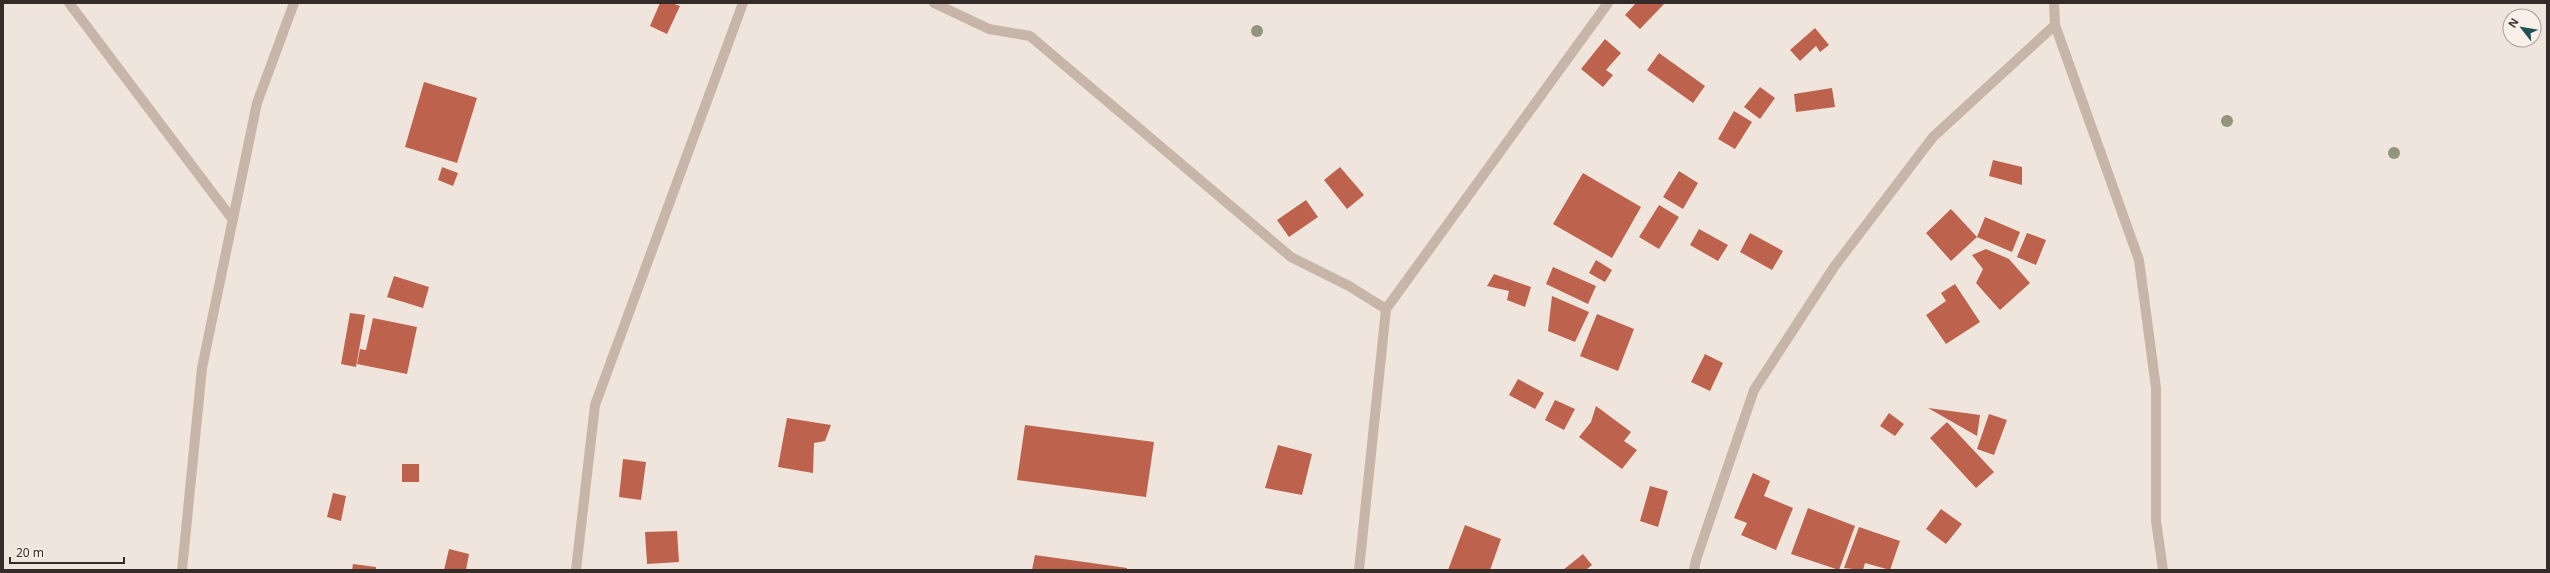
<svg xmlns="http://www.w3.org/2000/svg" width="2550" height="573" viewBox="0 0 2550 573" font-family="'Noto Sans',sans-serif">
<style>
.building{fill:#bd634d}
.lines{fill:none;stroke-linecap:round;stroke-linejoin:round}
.minor{stroke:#c7b5a9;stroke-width:10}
.tree{fill:#92947c}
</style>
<rect width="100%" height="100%" fill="#f0e5dc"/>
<path class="building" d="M660,3h12l8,3 -13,28 -17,-8z
M1636,3h29l-25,26 -15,-14z
M1815,28l14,17 -9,7 -4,-6 -16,15 -10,-11z
M1605,39l16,14 -15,17 7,5 -10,12 -22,-18z
M1659,53l46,33 -12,17 -46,-33z
M424,82l53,16 -20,65 -52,-16z
M1760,87l15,11 -15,21 -16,-12z
M1832,88l3,19 -39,5 -2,-18z
M1734,111l18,11 -17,27 -17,-10z
M1993,160l29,7v18l-33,-9z
M442,167l16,6 -5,13 -15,-6z
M1340,167l24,28 -17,14 -23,-29z
M1679,171l19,12 -15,26 -20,-12z
M1583,173l58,34 -29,51 -59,-34z
M1306,200l12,17 -29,20 -12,-17z
M1659,205l20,12 -20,32 -20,-12z
M1951,209l26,28 -26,24 -25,-28z
M1985,217l35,15 -8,20 -35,-15z
M1699,229l29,16 -10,16 -28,-16z
M1750,233l33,18 -11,19 -32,-18z
M2027,233l19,7 -10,25 -19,-8z
M1986,249l23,10 21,24 -30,27 -24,-27 7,-14 -11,-14z
M1596,260l16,10 -7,12 -16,-9z
M1553,267l43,19 -8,18 -42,-20z
M1494,274l37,13 -6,20 -18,-7 2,-9 -22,-5z
M394,276l35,11 -6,21 -36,-11z
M1955,284l25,38 -34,22 -20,-29 20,-14 -5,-8z
M1552,296l37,16 -14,30 -27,-11z
M350,313l15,2 -9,52 -15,-3z
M1597,314l37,15 -16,42 -38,-15z
M373,318l44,9 -10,47 -50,-10 3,-15 6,1z
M1705,354l18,9 -13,28 -19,-9z
M1518,379l26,14 -9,16 -26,-14z
M1555,400l20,9 -11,21 -19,-10z
M1596,406l35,26 -7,9 13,9 -15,19 -43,-32 12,-15z
M1928,408l52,7 -3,21z
M1889,413l15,11 -9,12 -15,-10z
M1989,414l18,6 -13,35 -17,-6z
M787,418l44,7 -6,16 -11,2 -1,30 -35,-6z
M1947,422l47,50 -18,16 -46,-50z
M1025,425l129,17 -8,55 -129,-17z
M1278,445l34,9 -10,41 -37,-7z
M623,459l23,3 -5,38 -22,-3z
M402,464h17v18h-17z
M1753,473l17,8 -6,15 29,12 -17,42 -35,-15 6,-12 -13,-5z
M1650,486l18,5 -10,36 -18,-6z
M333,493l13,3 -5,25 -14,-4z
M1808,508l47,18 -16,44 -48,-16z
M1941,509l21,15 -16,20 -20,-15z
M1465,525l36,14 -11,31h-42z
M1859,527l41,14 -10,29 -25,-7 -2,7 -19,-2z
M677,531l2,31 -32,2 -2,-32z
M449,549l20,5 -3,16h-22z
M1583,554l9,11 -6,5h-23z
M1035,555l92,13v2h-95z
M353,564l23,3v3h-24z"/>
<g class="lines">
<path class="minor" d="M69,3l164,217
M934,3l55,26 41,7 261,221 58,29 37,23
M2054,3l1,22 84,235 17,128v133l7,49
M182,570l20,-202 55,-265 37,-100
M576,570l19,-165 148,-402
M1359,570l27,-261 222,-306
M1694,570l2,-10 58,-170 80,-123 99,-130 122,-112"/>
</g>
<g class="tree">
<circle cx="1257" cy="31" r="6"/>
<circle cx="2227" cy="121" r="6"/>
<circle cx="2394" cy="153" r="6"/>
</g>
<rect width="2550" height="573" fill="none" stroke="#352b28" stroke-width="8"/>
<g transform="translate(2522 28) rotate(301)"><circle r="19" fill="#f8f0e8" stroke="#aaa19b"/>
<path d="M0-3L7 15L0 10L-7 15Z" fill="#215253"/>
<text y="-6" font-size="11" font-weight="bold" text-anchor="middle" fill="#352b28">N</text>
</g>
<path d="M10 557v6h114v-6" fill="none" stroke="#352b28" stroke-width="2"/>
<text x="16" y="557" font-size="12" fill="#352b28" stroke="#f8f0e8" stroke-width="3" paint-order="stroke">20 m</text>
</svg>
